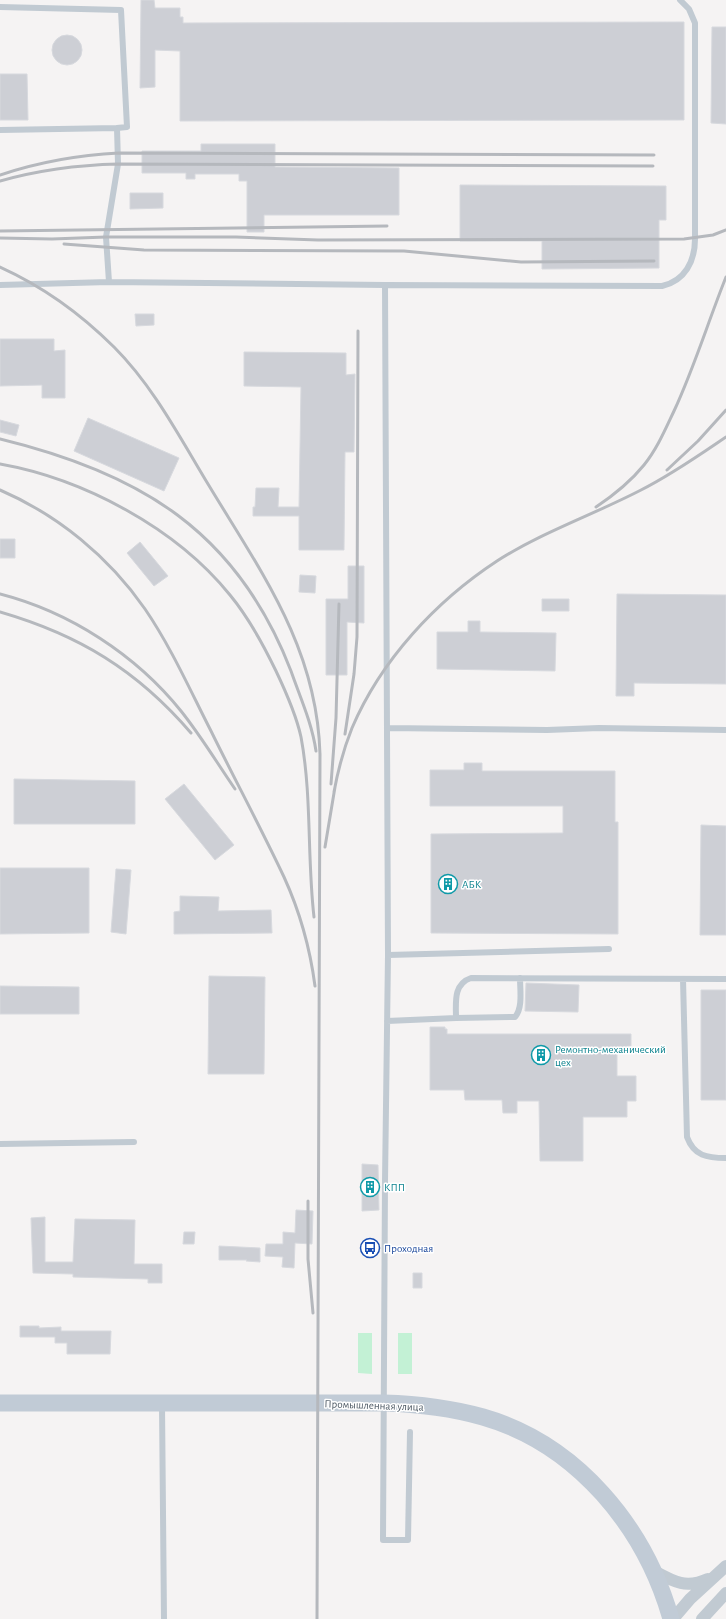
<svg xmlns="http://www.w3.org/2000/svg" width="726" height="1619" viewBox="0 0 726 1619" font-family="'Alegreya Sans',sans-serif">
<style>
.green{fill:#c3f1d5}
.building{fill:#cdcfd5;stroke:#d7d9de}
.lines{fill:none;stroke-linecap:round;stroke-linejoin:round}
.lane{stroke:#c1cad2;stroke-width:6}
.street{stroke:#c1cad2;stroke-width:12}
.secondary{stroke:#c1cbd6;stroke-width:17}
.rail{stroke:#b5b8bd;stroke-width:3}
.labels{text-anchor:middle;stroke-width:3;stroke-linejoin:round;paint-order:stroke}
.culture-label{font-size:11px;fill:#0d838f;stroke:#fff;text-anchor:start}
.transit-label{font-size:11px;fill:#164399;stroke:#fff;text-anchor:start}
.street-label{font-size:11px;fill:#4a5661;stroke:#fff}
</style>
<rect width="100%" height="100%" fill="#f5f3f3"/>
<path class="green" d="M358,1333h14v41l-14,-1z
M398,1333h14v41h-14z"/>
<path class="building" d="M141,0h13l1,8h25v9h3v6l501,-1v98l-504,1v-70l-25,-1v37l-15,1z
M712,27h14v97l-15,-1z
M52 50a15 15 0 1 1 30 0a15 15 0 1 1-30 0Z
M0,74h27l1,46h-28z
M201,144h74v23l124,1v47h-135v17h-17v-51h-8v-7h-44v5h-9v-6h-44v-22h59z
M460,185l206,1v34h-7v48l-117,1v-28h-82z
M130,193h33v15l-33,1z
M135,314h19v11l-18,1z
M0,339h54v12l11,-1v48h-23v-13l-42,1z
M244,352l102,1v22l9,-1 -1,78h-9l-1,98h-45v-34h-46v-9h2l1,-19h23l-1,19h21l2,-120 -57,-1z
M88,418l91,40 -15,33 -90,-40z
M0,420l19,5 -3,11 -16,-4z
M0,539h15v19h-15z
M140,542l28,34 -14,10 -27,-33z
M348,566h16v57l-17,-1v53h-21v-76h22z
M300,575l16,1 -1,17 -16,-1z
M617,594l109,1v89l-92,-1v13h-18z
M542,599h27v12h-27z
M468,621h12v11l76,1 -1,38 -118,-2v-37h31z
M464,763h18v8h133v51h3v112l-187,-1v-99l132,-1v-27h-133v-36h34z
M14,779l121,2v43h-121z
M184,784l50,61 -19,15 -50,-61z
M701,825l25,1v109h-26z
M0,868h89v65l-89,1z
M116,869l15,1 -5,64 -15,-2z
M180,896l39,1 -1,14 53,-1 1,23 -98,1v-22l6,-1z
M209,976l56,1 -1,97h-56z
M526,983l53,2 -1,27 -53,-1z
M0,986l79,1v27h-79z
M701,990h25v110h-25z
M430,1027h15v2h2v5h184v12l-14,1v29h19v25h-9v16h-44v44h-43l-1,-60h-22v12h-14l-1,-13h-37l-1,-10h-34z
M362,1164l16,1 1,45 -17,1z
M296,1210l17,1 -1,33 -17,-1 -1,25 -12,-1 1,-10 -18,-1 1,-12h17v-12l12,1z
M45,1217v45h28l2,-43 60,1 -1,44h28v19h-14v-4l-75,-2v-3l-40,-1 -2,-55z
M184,1232h11l-1,12h-11z
M219,1246l41,2v14l-14,-1 1,-1h-28z
M413,1273h9v15h-9z
M20,1326h19v2l22,-1v4h50l-1,23h-43v-11h-12v-6h-35z"/>
<g class="lines">
<path class="lane" d="M0,7l121,3 6,117 -10,1
M0,130l117,-2 1,36 -12,73 3,45
M0,285l109,-3 276,3 277,1c23,-5 33,-25 33,-47v-216l-6,-14 -9,-9
M385,285l3,670 -3,227 -2,358h25l2,-108
M388,728l159,2 52,-2 127,2
M388,955l221,-6
M683,979l4,158c7,19 20,21 39,21
M456,1018l59,-1c8,-9 5,-27 5,-39
M387,1021l69,-3c0,-15 -3,-34 15,-40l255,1
M0,1144l134,-2
M162,1405l2,214"/>
<path class="street" d="M654,1571c20,11 32,18 54,8
M673,1619l17,-20 36,-33
M702,1619l24,-26"/>
<path class="secondary" d="M0,1403h384c33,1 67,5 99,14 94,27 162,110 188,202"/>
<path class="rail" d="M0,175c39,-13 77,-20 119,-22l535,2
M0,181c39,-11 78,-16 118,-17l535,2
M0,231l387,-5
M0,238l52,1 54,-2h130l82,3 366,-1 29,-4 13,-5
M64,244l80,6 260,1 117,11 133,-1
M0,267c42,19 81,47 114,80 39,39 65,89 94,137 53,88 109,163 112,270l-3,865
M0,439c140,34 237,92 291,232 9,26 21,52 25,80
M0,464c84,15 176,64 230,131 19,23 33,49 46,76 10,21 20,43 25,66 11,59 6,120 13,180
M667,470l31,-29 28,-31
M0,490c58,25 109,67 145,119 26,38 45,81 66,122 24,49 50,97 73,146 16,35 26,71 31,109
M596,507c18,-12 35,-26 48,-42 13,-16 21,-35 30,-54 20,-43 34,-89 52,-134
M0,594c70,18 136,61 181,117 20,25 36,52 54,78
M0,612c79,23 137,58 191,121
M345,734l9,-60 3,-37 1,-306
M331,784l5,-66 3,-114
M334,792c4,-22 10,-44 18,-64 29,-68 84,-127 145,-167 43,-28 98,-47 144,-71 30,-15 57,-34 85,-53
M325,847l10,-60
M308,1201v58l5,54"/>
</g>
<defs>
<g id="building-ring" transform="scale(1)"><circle r="9.5" fill="#fff" stroke="#0f9aa8" stroke-width="1.5"/><path d="M-4-6H4V6H1V3H-1V6H-4ZM-2.5-4.3h1.7v1.8h-1.7ZM.8-4.3h1.7v1.8H.8ZM-2.5-1h1.7V.8h-1.7ZM.8-1h1.7V.8H.8Z" fill="#0f9aa8"/></g>
<g id="bus-ring" transform="scale(1)"><circle r="9.5" fill="#fff" stroke="#1a4fb4" stroke-width="1.5"/><path d="M-5-6H5V4H4V6H2V4H-2V6H-4V4H-5ZM-3.5-4V0h7V-4ZM-3.5 1.2v1.5H-2V1.2ZM2 1.2v1.5H3.5V1.2Z" fill="#1a4fb4"/></g>
</defs>
<g fill-rule="evenodd">
<use href="#building-ring" x="448" y="884"/>
<use href="#building-ring" x="541" y="1055"/>
<use href="#building-ring" x="370" y="1187"/>
<use href="#bus-ring" x="370" y="1248"/>
</g>
<g class="labels">
<g class="culture-label">
<text x="462" y="888">АБК</text>
<text x="555" y="1053">Ремонтно-механический<tspan x="555" dy="13">цех</tspan></text>
<text x="384" y="1191">КПП</text>
</g>
<g class="transit-label">
<text x="384" y="1252">Проходная</text>
</g>
<g class="street-label">
<text transform="translate(374 1405) rotate(2)" y="4">Промышленная улица</text>
</g>
</g>
</svg>
